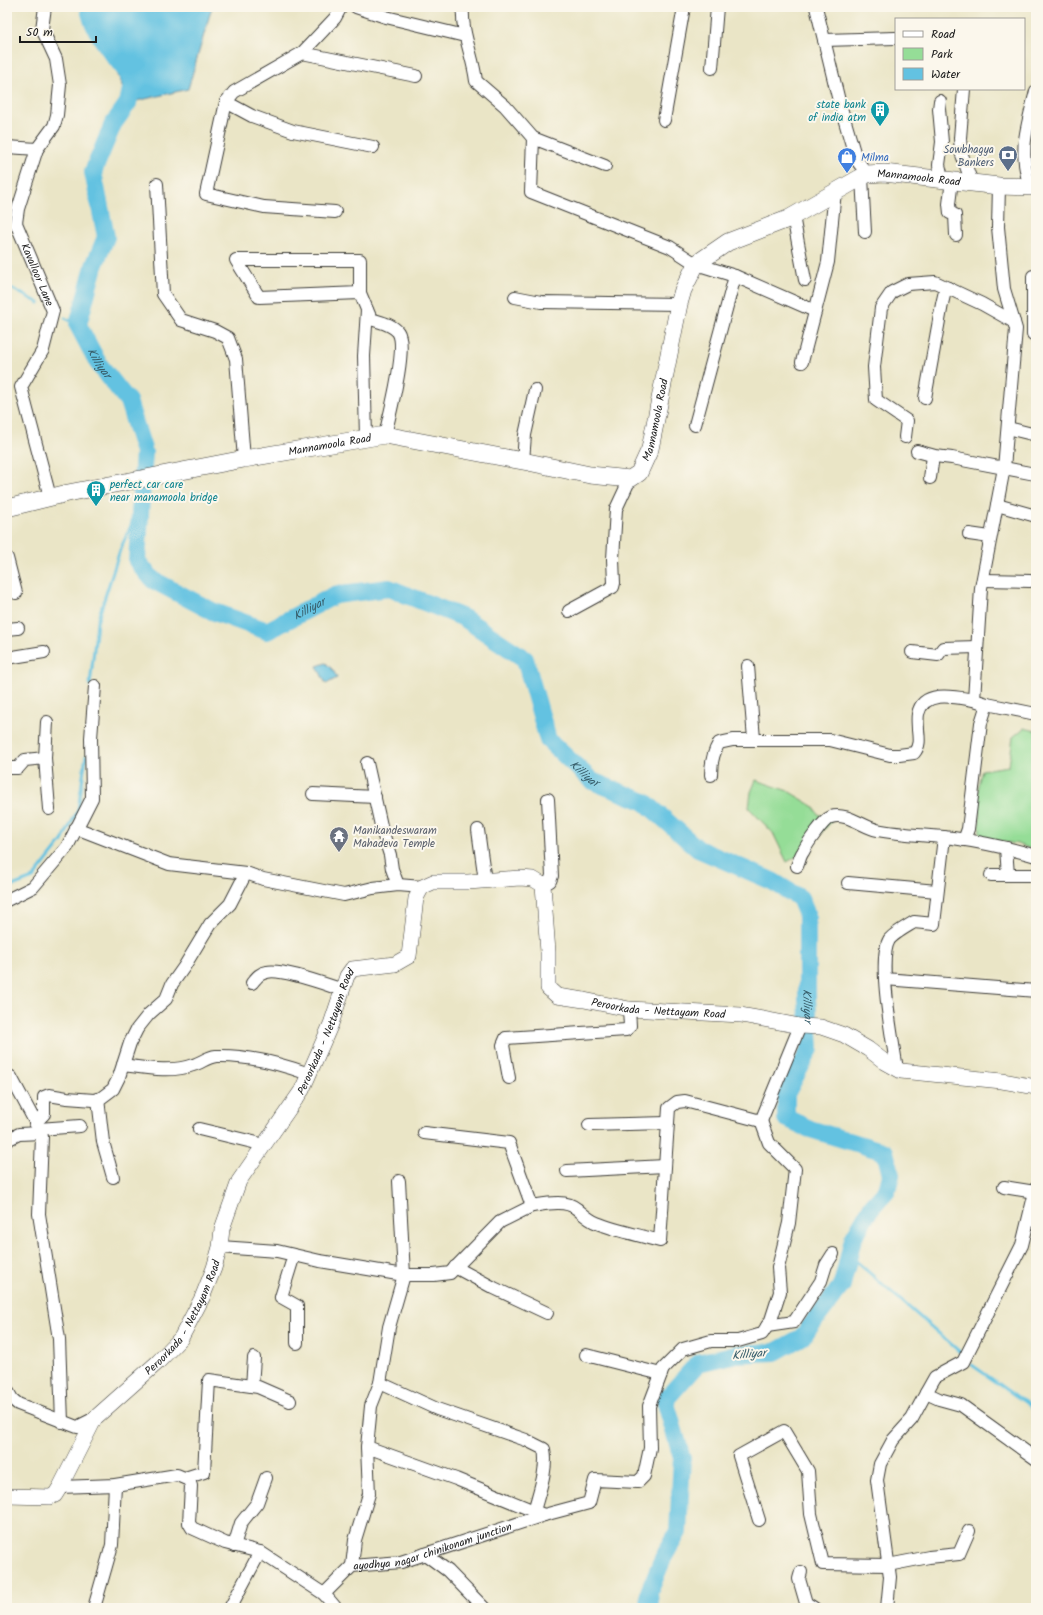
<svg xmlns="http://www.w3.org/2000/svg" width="1043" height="1615" viewBox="0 0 1043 1615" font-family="Kalam,sans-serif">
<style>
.green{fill:#95dd97;stroke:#587c5a}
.water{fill:#63c2e1;stroke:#406f7e}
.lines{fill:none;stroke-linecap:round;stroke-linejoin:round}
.stream{stroke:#63c2e1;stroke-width:3}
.river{stroke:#63c2e1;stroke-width:18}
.minor-casing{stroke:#3b3a36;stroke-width:14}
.tertiary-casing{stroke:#3b3a36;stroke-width:16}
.secondary-casing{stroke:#3b3a36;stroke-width:18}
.minor{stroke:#fff;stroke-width:12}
.tertiary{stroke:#fff;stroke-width:15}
.secondary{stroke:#fff;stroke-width:17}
.labels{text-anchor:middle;stroke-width:4;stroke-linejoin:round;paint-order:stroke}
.culture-label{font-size:11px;fill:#0d838f;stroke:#fbf7ec;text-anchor:end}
.service-label{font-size:11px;fill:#4e5e75;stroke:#fbf7ec;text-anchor:end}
.shop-label{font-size:11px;fill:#366cbe;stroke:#fbf7ec;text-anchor:start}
.street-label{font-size:11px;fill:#1c1c1c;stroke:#fbf7ec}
.worship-label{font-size:11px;fill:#5b616d;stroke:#fbf7ec;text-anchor:start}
.water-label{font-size:12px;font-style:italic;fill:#385e6b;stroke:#fbf7ec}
</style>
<rect width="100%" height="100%" fill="#fbf7ec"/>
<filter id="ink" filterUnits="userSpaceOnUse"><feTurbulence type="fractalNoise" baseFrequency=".025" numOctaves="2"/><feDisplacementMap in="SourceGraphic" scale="8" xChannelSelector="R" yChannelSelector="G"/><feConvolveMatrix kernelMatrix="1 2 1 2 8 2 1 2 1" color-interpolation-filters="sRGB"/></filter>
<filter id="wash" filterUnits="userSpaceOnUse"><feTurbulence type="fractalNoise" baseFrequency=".012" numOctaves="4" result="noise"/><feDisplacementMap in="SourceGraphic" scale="16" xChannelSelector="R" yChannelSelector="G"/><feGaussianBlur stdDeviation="0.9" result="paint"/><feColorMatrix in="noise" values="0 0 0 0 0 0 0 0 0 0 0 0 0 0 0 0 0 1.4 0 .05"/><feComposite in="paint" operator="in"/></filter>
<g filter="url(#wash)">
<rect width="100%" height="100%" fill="#eae5c6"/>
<path class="green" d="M1024,728l12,3v120l-18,-7 -38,-5 -2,-54 4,-15 27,-4 4,-29z
M756,780l32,11 25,15 5,8 15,6 -29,32 -17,10 -14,-29 -24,-25 2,-16z"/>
<path class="water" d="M94,7h118l-24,82 -60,14z
M326,663l7,7 4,8 -11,6 -9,-18z"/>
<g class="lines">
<path class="stream" d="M7,286l32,17
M65,318l13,7
M90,685l7,-63 23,-72 20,-45
M7,888l26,-10 29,-37 16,-31 8,-54
M849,1255l111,97
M972,1365l64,45"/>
<path class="river" id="s1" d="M89,7c2,24 30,54 44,73l-5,23 -15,21 -20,48 13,65 -12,29 -16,59 20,38 30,38 16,51 -7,109 16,19 59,31 55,20 68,-36 54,-7 75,30 61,41 23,81 44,41 53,21 53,47 74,32 28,17 7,17v83l3,51 -24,45v24l24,11 75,23 6,23 -4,15 -17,19 -17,30 -11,46 -40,52 -27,15 -38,2 -39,9 -33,37 17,58 -4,74 -15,26 -14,34 1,16"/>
</g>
</g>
<g filter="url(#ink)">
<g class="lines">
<g class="minor-casing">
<g id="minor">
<path d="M341,7l-6,11 -33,35 114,23"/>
<path d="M356,7l30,10 79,19"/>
<path d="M463,7c-2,26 10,48 13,74l29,25 28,32 72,28"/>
<path d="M816,7l23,94 17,58 11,15"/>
<path d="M824,40l72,-2"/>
<path d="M302,53l-68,39 -8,10 26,14 41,15 80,16"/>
<path d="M712,68l5,-61"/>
<path d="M964,89l-4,49 1,14 11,31"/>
<path d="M940,101l-1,8 3,33 -3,23 3,12 6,3"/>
<path d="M226,102l-20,92 58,13 71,5"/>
<path d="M664,120l20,-113"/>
<path d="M533,138l-2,54 139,55 26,17 39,12 80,35"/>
<path id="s2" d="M7,147l30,2 -19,60 -2,14 37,88 -10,39 -22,37 29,110"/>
<path d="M37,149l17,-23 3,-11 3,-30 -4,-26 -14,-30 3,-22"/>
<path d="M862,177l3,55"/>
<path d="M952,180l-3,24 1,9 5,2 1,20"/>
<path d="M157,184l6,110 18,26 34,11 13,7 8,21 8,100"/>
<path d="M999,186l-1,41 6,62 12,40 -12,139 -23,120 -7,112 13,4 49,10"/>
<path d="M1030,187c-12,-38 -3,-59 6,-96"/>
<path d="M793,216l12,64"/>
<path d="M360,293l-101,4 -23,-37h124v33l11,26c9,3 21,5 27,13 10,15 -9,85 -13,103"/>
<path d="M515,297l26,5 138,2"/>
<path d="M1033,334v-58h3"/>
<path d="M802,362l26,-100 7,-71"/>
<path d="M925,398l17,-94 3,-13 3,-3"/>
<path d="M695,425l40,-149"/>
<path d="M1008,428l28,7"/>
<path d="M905,437l2,-16 -31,-21 -2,-33 7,-59 11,-16 16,-8 27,-2 47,22 32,18"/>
<path d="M366,438l-2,-82 3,-46"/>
<path d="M917,451l18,5 17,2 83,16"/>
<path d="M523,461l2,-26 10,-45"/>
<path d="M930,478l3,-22"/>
<path d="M997,505l39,11"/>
<path d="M969,534l21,3"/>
<path d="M7,558l9,35"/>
<path d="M983,580l47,1"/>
<path d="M569,611l44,-24 1,-4 -1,-24 3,-50 14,-30"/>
<path d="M7,629l11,-1"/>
<path d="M912,652l26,3 5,-7 34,-1"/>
<path d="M7,658l37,-6"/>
<path d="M748,666l6,73"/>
<path d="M45,758l2,-36"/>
<path d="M367,763l15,67 8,25 2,14 6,16"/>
<path d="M7,768h11l7,-8 20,-2 4,51"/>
<path d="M711,775c0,-13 2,-22 8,-32l14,-3h97l60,15h9l15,-2c6,-7 5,-14 4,-23 0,-5 -1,-11 0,-16 5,-25 38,-17 56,-14"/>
<path d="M313,794l62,3"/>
<path d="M76,828l93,36 77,9 17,6 81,16 29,-7 25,-3 24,2"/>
<path d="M478,830l7,51"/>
<path d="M964,840l4,-11 13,-106 6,-19"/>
<path d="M1006,848l2,27"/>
<path d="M797,866c2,-4 3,-10 6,-14 4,-8 20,-32 28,-35 15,-5 32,10 46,13 25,5 50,5 76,8 28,4 56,10 83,18"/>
<path d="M991,875h45"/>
<path d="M848,883l89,8"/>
<path d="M543,885l7,-4 2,-5 -4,-77"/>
<path d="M7,900l26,-13 34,-40 25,-49 -1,-60 4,-52"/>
<path d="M885,979l151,12"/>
<path d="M252,983c5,-6 8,-10 15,-11 14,-4 60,13 76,18"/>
<path d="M123,1065c23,3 48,8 70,0 8,-2 14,-8 23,-9 31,-1 65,8 93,18"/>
<path d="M897,1069c-4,-26 -20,-109 -8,-129 4,-6 19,-14 25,-18l20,2 10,-87"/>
<path d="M7,1075l4,2 28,52 3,8 -3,77 20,125 3,83"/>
<path d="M509,1078l-6,-33 3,-7 120,-8 4,-4 -1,-17"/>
<path d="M98,1099l5,43 10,35"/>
<path d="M35,1123l9,-9v-17l5,-2 18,3 27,2 7,-2 12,-9 6,-12 11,-34 7,-14 12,-15 17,-15 6,-15 12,-17 26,-43 20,-20 16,-31"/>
<path d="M589,1125l78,-2"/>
<path d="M39,1129l41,-3"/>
<path d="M199,1129l66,16"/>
<path d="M424,1133l85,10 23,63c13,-2 34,-7 45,3 6,5 12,11 20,14 20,8 42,12 63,18l9,-133 8,-6 8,-1 76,20 39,-95"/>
<path d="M7,1140l12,-6 22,-1"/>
<path d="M567,1171l98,-5"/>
<path d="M399,1181l5,94h30l16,-2 50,-51 32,-16"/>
<path d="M1004,1187l31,5"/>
<path d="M1036,1188l-14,57 -59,117 -28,15 -9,16 13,6 22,6 75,54"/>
<path d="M220,1247l57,4 43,10 84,14 -15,52 -9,56 -9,23 -4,41"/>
<path d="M294,1255l-13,42 16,9v37"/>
<path d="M455,1267l39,21 53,25"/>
<path d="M767,1326l27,-4 27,-41 5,-16 7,-11"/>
<path d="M586,1355l75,19"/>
<path d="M380,1383l57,26 89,31 18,9c4,20 -5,43 -10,62"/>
<path d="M252,1386l2,-28"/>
<path d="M7,1390l5,9 6,5 59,23h5l-1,-2 14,-7"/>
<path d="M185,1478l19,-6 5,-92 49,7 32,14"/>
<path id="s3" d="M60,1487l55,-2 62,-10 12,5 2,6 -2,37 3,5 33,15 35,9 64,42 28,-28 49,-4 143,-47 45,-12 6,-23 43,2 6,-6 6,-28 -1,-42 14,-37 20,-20 28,-8h27l24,-7 9,-14 9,-28 -2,-24 11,-45 6,-54 -26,-26 -8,-22"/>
<path d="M759,1520l-20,-64 45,-25 24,40 3,43 12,50 65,1 41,-8 30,-3 10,-23"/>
<path d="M234,1546l7,-23 16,-20 9,-25"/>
<path d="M425,1554l23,17 36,37"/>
<path d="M352,1566l3,-26 14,-46 -2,-47 89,32 88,36"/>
<path d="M801,1572l-2,7 7,24 8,5"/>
<path d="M324,1594l12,14"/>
<path d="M94,1608l18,-63 3,-60"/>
<path d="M230,1608l30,-56"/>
<path d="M887,1608l3,-31 -13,-97 3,-16 13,-24 19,-21 14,-26"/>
</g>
</g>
<g class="tertiary-casing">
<g id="tertiary">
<path id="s4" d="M7,1496l43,1 5,-2 5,-8 35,-69 63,-56 23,-24 21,-40 12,-30 6,-21 2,-18 17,-48 63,-91 29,-66 16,-48 5,-7 43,-5 14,-8 7,-58 6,-11 11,-5h35l52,-4 13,1 10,6 5,67v36l9,8 27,4 45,9 112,6 59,11 21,1 23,8 24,14 17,13 16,9 101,10 34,6"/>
</g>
</g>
<g class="secondary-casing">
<g id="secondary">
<path id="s5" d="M7,508l61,-15 176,-34 141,-24 143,27 62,13 40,4 9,-6 11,-24 29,-145 4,-14 13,-26 32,-22 60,-23 79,-45 17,-1 115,13 37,1"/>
</g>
</g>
<use href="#minor" class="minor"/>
<use href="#tertiary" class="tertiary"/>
<use href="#secondary" class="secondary"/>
</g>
</g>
<defs>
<g id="building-pin" transform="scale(1)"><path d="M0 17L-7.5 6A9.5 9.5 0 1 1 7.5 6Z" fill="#0f9aa8" stroke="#fbf7ec"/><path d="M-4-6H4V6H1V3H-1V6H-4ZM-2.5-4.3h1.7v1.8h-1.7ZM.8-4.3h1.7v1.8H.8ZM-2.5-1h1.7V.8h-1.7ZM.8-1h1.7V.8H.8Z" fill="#fff"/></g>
<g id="bank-pin" transform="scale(1)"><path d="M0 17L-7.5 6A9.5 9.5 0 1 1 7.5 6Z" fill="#5c6f8a" stroke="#fbf7ec"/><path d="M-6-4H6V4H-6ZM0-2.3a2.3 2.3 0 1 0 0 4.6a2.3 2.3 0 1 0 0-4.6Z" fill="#fff"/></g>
<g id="shop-pin" transform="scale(1)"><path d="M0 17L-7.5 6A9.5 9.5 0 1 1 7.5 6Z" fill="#3f7fe0" stroke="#fbf7ec"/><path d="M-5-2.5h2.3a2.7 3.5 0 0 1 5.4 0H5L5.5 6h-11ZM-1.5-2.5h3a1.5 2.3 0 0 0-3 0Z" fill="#fff"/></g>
<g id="temple-pin" transform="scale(1)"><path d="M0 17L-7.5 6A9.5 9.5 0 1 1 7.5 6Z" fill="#6b7280" stroke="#fbf7ec"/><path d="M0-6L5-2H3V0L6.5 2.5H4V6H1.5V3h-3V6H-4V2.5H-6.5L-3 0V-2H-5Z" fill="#fff"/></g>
</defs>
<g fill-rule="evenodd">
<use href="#building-pin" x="880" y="110"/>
<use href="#bank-pin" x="1008" y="155"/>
<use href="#shop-pin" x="847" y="157"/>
<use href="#building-pin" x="96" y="490"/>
<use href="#temple-pin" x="339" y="836"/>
</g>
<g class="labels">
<g class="culture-label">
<text x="866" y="108">state bank<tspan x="866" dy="13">of india atm</tspan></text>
<text x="110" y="488" text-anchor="start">perfect car care<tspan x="110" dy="13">near manamoola bridge</tspan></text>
</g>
<g class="service-label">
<text x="994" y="153">Sowbhagya<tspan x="994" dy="13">Bankers</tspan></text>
</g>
<g class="shop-label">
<text x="861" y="161">Milma</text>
</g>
<g class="street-label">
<text dy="4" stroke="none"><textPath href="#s5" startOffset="1109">Mannamoola Road</textPath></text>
<text dy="4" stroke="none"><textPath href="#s2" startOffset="163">Kavalloor Lane</textPath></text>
<text dy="4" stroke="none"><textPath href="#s5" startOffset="701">Mannamoola Road</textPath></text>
<text dy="4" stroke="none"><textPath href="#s5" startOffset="329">Mannamoola Road</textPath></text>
<text dy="4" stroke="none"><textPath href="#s4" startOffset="1135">Peroorkada - Nettayam Road</textPath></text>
<text dy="4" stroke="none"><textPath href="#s4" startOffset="595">Peroorkada - Nettayam Road</textPath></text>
<text dy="4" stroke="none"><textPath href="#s4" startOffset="271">Peroorkada - Nettayam Road</textPath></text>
<text dy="4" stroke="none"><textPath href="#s3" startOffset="452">ayodhya nagar chinikonam junction</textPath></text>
</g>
<g class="worship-label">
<text x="353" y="834">Manikandeswaram<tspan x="353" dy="13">Mahadeva Temple</tspan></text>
</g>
<g class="water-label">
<text dy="4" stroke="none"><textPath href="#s1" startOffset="390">Killiyar</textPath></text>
<text dy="4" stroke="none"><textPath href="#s1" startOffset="798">Killiyar</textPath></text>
<text dy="4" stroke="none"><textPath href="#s1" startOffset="1170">Killiyar</textPath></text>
<text dy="4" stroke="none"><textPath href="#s1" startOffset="1531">Killiyar</textPath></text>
<text transform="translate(749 1354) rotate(-5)" y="4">Killiyar</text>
</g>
</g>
<rect width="1043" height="1615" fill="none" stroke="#fbf7ec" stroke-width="24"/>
<rect x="895" y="18" width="130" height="72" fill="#fbf7ec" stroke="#a29f99"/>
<rect x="903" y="31" width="20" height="6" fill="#ffffff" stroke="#a29f99"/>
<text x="931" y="38" font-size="12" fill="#1c1c1c">Road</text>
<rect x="903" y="48" width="20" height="12" fill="#95dd97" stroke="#a29f99"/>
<text x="931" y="58" font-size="12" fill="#1c1c1c">Park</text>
<rect x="903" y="68" width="20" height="12" fill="#63c2e1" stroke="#a29f99"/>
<text x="931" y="78" font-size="12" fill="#1c1c1c">Water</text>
<path d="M20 36v6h76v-6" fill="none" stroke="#1c1c1c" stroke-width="2"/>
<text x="26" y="36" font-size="12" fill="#1c1c1c" stroke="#fbf7ec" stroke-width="3" paint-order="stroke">50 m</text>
</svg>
